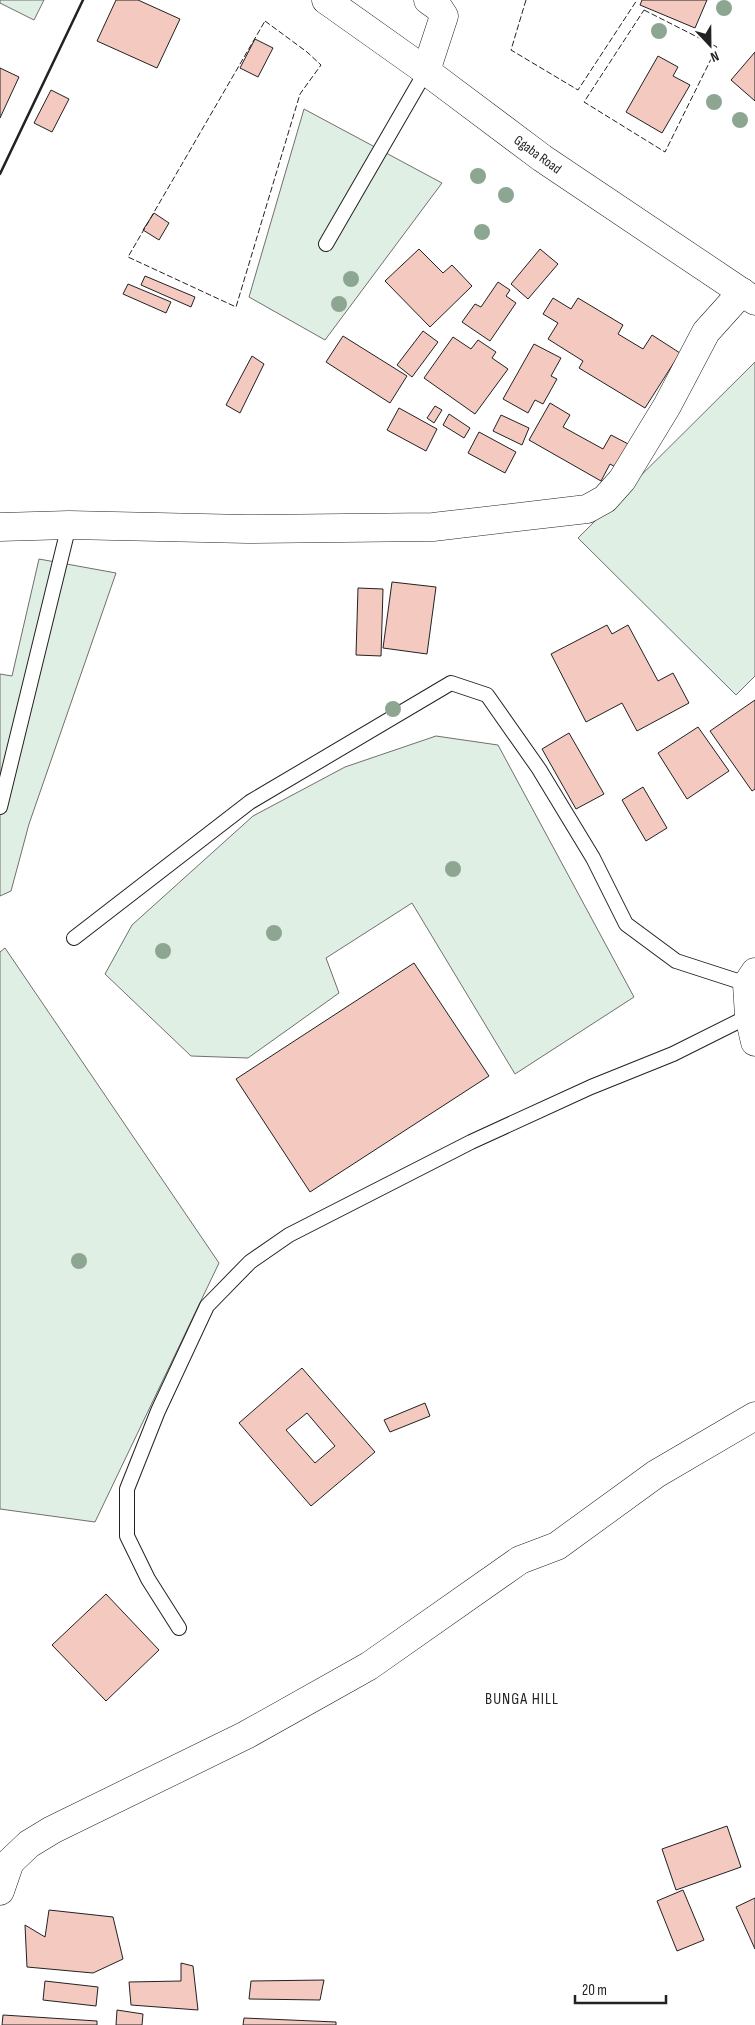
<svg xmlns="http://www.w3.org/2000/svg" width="755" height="2025" viewBox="0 0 755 2025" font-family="'Sofia Sans Condensed',sans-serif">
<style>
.green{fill:#e0efe3;stroke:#6f6f6f}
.building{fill:#f3c9c0;stroke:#222;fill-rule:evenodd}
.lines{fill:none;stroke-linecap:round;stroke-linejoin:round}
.service-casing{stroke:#222;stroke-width:16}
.minor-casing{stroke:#222;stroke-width:29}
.secondary-casing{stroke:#222;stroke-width:29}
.service{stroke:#fff;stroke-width:14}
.minor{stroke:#fff;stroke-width:28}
.secondary{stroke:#fff;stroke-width:28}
.fence{stroke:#222;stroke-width:1;stroke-dasharray:6 2.5;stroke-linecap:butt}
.wall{stroke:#222;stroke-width:2.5}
.tree{fill:#8da692}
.labels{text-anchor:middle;stroke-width:4;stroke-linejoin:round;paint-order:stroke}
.street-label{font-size:14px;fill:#222;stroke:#fff}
.quarter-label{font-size:16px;letter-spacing:1px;fill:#222;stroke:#fff}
</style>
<rect width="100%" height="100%" fill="#fff"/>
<path class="green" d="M0,0h44l-10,20 -34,-17z
M304,109l138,74 -117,157 -76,-43z
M755,362v314l-19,19 -158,-157z
M39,559l77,14 -87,251 -18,67 -11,5v-222l12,2z
M436,736l62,9 136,252 -119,77 -103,-171 -86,55 13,35 -91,65 -57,-2 -86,-82 27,-49 121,-109 92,-49z
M5,948l214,315 -124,259 -95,-13v-557z"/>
<path class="building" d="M116,0h22l42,19 -23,49 -60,-27z
M642,0h65l-12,28 -55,-23z
M255,39l18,9 -15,29 -18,-9z
M755,52v49l-24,-21z
M658,56l20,11 -5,9 17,9 -28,48 -36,-21z
M0,68l19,9 -19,41z
M51,90l18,9 -17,33 -18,-9z
M154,213l15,10 -10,17 -16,-10z
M419,249l24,24 9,-8 20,21 -42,41 -45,-46z
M540,249l18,15 -30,35 -17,-15z
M145,276l50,21 -4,10 -50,-22z
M498,282l12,8 -4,6 10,7 -26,38 -28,-19 13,-18 6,3z
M128,284l43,18 -5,11 -43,-19z
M553,298l18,11 7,-11 45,27 -5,9 25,15 9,-14 28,18 -35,55 -66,-40 4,-7 -35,-22 10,-16 -15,-9z
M423,331l15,11 -26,35 -15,-12z
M343,336l64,40 -17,27 -64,-41z
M453,337l18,12 7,-9 18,12 -4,6 16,11 -33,45 -51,-36z
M534,344l27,14 -10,18 6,3 -14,25 -8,-4 -7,13 -25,-14z
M252,356l12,8 -24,49 -14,-8z
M550,403l20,12 -7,12 40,22 8,-14 23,12 -13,23 -11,-6 -9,17 -72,-41z
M435,406l7,4 -8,13 -7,-5z
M399,408l38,21 -11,22 -39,-21z
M449,414l21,14 -6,10 -21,-13z
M501,415l28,13 -7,17 -29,-14z
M479,432l37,20 -11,21 -37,-20z
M392,582l44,5 -9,67 -44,-6z
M358,588l25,1 -2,67 -25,-1z
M607,625l5,9 16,-9 30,56 15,-8 16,30 -52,28 -15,-28 -36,19 -35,-68z
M755,700v89l-3,2 -42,-60z
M698,727l31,44 -42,28 -29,-46z
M569,733l35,61 -28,15 -34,-60z
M643,787l24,41 -21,13 -24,-41z
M414,963l75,113 -179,116 -74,-113z
M302,1368l73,84 -64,54 -72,-83zM307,1413l28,33 -20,17 -29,-33z
M425,1403l5,13 -40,16 -6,-12z
M106,1594l53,56 -53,51 -54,-56z
M727,1826l14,41 -65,23 -14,-41z
M683,1890l21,50 -27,11 -20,-50z
M755,1898v51l-19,-42z
M49,1910l64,7 10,42 -30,14 -66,-6 -2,-42 20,12z
M181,1963l12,3 5,44 -67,-5 -2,-23 52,-1z
M324,1980l-4,20 -71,-1 2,-18z
M45,1981l53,6 -2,19 -53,-6z
M117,2010l26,4 -1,11h-26z
M3,2015l94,6v4h-95z
M244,2018l92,4v3h-93z"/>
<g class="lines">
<g class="service-casing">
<path id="service" d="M326,244l100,-173
M0,807l69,-282
M74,938l176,-136 201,-119 36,12 52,74 54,89 33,66 50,37 71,23
M179,1628l-31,-49 -21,-43v-47l31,-78 49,-105 43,-44 39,-27 182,-93 120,-55 82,-33 76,-38"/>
</g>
<g class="minor-casing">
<path id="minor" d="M426,71l18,-55 -6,-9 -10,-7
M0,527l69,-2 178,4 186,-2 154,-18 18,-10 17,-19 45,-74 39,-74 36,-40
M755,972l-8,12 2,32 6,26
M0,1891l10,-29 19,-18 23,-14 194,-95 123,-69 151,-106 37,-14 99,-72 99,-58"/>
</g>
<g class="secondary-casing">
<path id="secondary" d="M326,0l100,71 116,87 213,143"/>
</g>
<use href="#service" class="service"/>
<use href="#minor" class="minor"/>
<use href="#secondary" class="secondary"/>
<path class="fence" d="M526,0l-15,50 67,40 59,-90
M644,10l73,37 -52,105 -81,-50z
M265,21l42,31 14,13 -21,29 -64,213 -108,-50z"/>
<path class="wall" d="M0,174l83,-174"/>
</g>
<g class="tree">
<circle cx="724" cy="8" r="8"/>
<circle cx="659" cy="31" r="8"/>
<circle cx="714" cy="102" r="8"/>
<circle cx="740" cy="120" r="8"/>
<circle cx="478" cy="176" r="8"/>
<circle cx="506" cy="195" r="8"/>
<circle cx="482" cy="232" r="8"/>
<circle cx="351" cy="279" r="8"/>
<circle cx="339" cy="304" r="8"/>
<circle cx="393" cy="709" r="8"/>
<circle cx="453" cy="869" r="8"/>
<circle cx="274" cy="933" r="8"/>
<circle cx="163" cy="951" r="8"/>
<circle cx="79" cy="1261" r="8"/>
</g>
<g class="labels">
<g class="street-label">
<text transform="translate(538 154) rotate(36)" y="5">Ggaba Road</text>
</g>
<g class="quarter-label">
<text x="522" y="1704">BUNGA HILL</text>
</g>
</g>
<g transform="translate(710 45) rotate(158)" stroke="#ffffff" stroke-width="4" paint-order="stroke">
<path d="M0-4L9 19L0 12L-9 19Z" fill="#222222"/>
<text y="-8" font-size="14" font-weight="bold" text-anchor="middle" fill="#222222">N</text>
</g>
<path d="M575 1995v8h91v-8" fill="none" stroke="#222222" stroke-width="2.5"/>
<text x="582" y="1995" font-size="15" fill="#222222" stroke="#ffffff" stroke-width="4" paint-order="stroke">20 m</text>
</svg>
